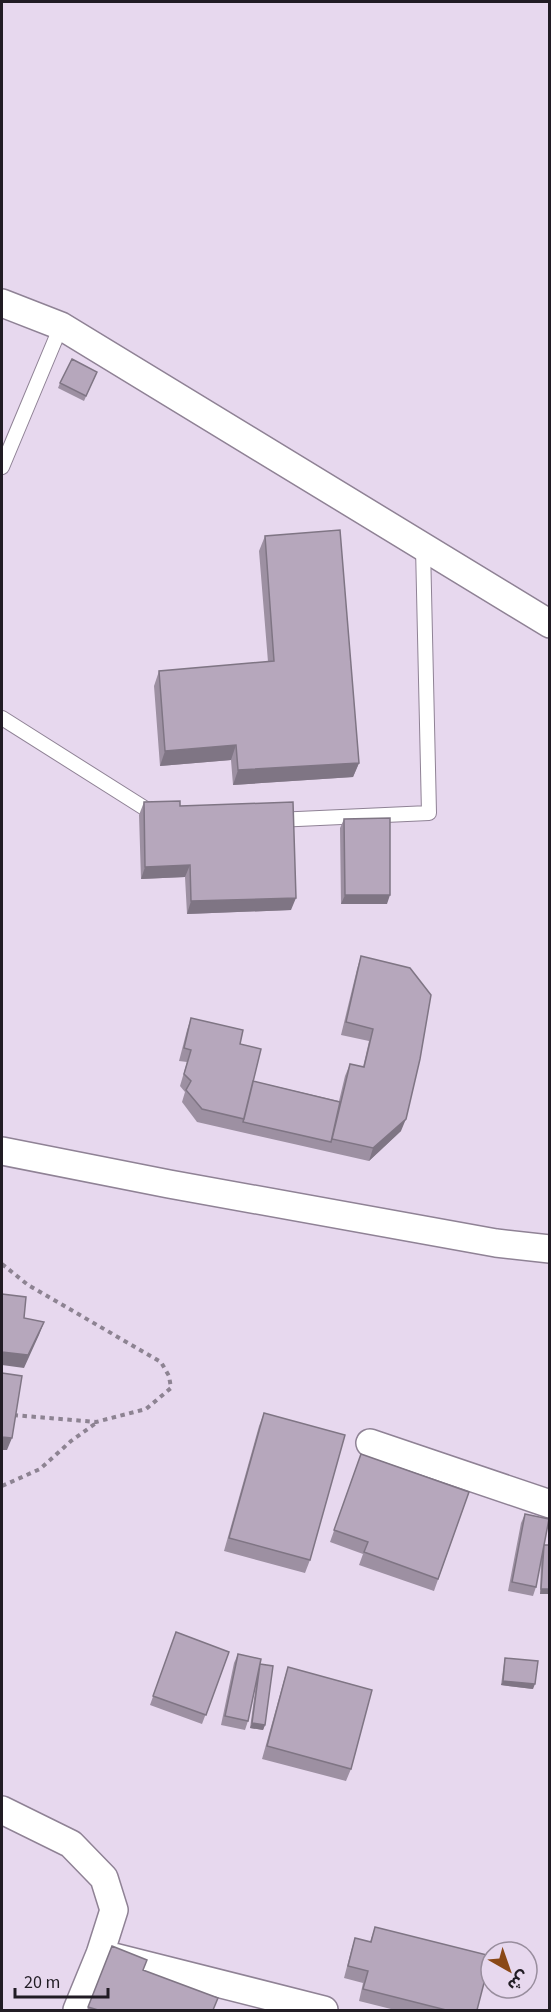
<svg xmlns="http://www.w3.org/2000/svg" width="551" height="2012" viewBox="0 0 551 2012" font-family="'Source Sans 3','Noto Sans Arabic',sans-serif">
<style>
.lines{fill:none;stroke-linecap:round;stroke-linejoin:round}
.lane-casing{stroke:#8f8295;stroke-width:16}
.street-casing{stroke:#8f8295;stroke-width:30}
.path{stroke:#8d8392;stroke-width:4;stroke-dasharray:4.5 4.5;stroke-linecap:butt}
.lane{stroke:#fff;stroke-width:14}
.street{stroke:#fff;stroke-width:27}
.wall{fill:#9d90a2}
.shaded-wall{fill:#7f7584}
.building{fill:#b6a7bc;stroke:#7f7584;stroke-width:1.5}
</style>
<rect width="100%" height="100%" fill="#e7d8ee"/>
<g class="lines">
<g class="lane-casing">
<path id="lane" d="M2,467l59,-141
M2,718l155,98
M276,820l153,-7 -6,-266"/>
</g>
<g class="street-casing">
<path id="street" d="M2,303l59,23 489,298
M2,1151l167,33 327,59 54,6
M370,1443l180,61
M2,1810l69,34 33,34 10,32 -14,44 -23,56
M110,1956l214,54"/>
</g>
<path class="path" d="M2,1264l26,21 133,77 8,14 2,12 -25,21 -50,13 -83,-7
M2,1486l38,-17 31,-28 25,-18"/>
<use href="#lane" class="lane"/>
<use href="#street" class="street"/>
</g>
<path class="wall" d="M97,372l-13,29 -26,-13 2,-5z
M265,536l94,227 -6,14 -120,8 -2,-25 -71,6 -6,-80 5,-15 109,-9 -9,-111z
M144,802l36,4 111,104 -104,4 -2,-37 -44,2 -2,-64z
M344,819l43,85h-46l-1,-76z
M361,956l40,175 -32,30 -172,-39 -15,-20 3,-10 -5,-6 7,-24 -8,-1 8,-31 4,-12 49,26 13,37 86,20 6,-25 5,-12 13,3 6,-26 -28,-6 16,-66z
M264,1413l46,147 -5,13 -81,-22 35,-125z
M361,1454l108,38 -35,99 -75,-26 4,-11 -33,-12z
M525,1514l19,31h5v49h-9l1,-34 -5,27 -3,9 -25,-5 13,-68z
M176,1632l53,20 -27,72 -52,-19z
M238,1654l22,10 5,61 -2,5 -13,-2 6,-44 -8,37 -3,9 -24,-5 13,-62z
M505,1658l28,31 -32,-4 3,-22z
M288,1667l63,102 -5,12 -84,-22 22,-79z
M375,1927l102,83h-82l-36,-9 4,-18 -19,-5 7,-27 4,-13 15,4z
M112,1946l31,24 70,40h-126z"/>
<path class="shaded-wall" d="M236,745l-5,15 -71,6 5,-15z
M359,763l-6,14 -120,8 5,-15z
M190,865l-5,12 -44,2 4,-12z
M345,895h45l-3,9h-46z
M296,898l-5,12 -104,4 4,-13z
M406,1119l-5,12 -32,30 4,-13z
M44,1322l-5,13 -15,33 -22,-3v-13z
M2,1437l10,1 -5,12h-5z
M541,1589h8v5h-9z
M503,1681l32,3 -2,5 -32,-4z
M252,1723l13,2 -2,5 -13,-2z"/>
<path class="building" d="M72,359l25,13 -11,24 -26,-13z
M340,530l19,233 -121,7 -2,-25 -71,6 -6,-80 115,-10 -9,-125z
M180,801v5l113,-4 3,96 -105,3 -1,-36 -45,2 -1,-65z
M390,818v77h-45l-1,-76z
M361,956l49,12 21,27 -11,64 -14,60 -33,29 -41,-9 18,-75 14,3 9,-38 -27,-7z
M191,1018l52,12 -3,14 21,5 -17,70 -42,-10 -16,-19 5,-9 -7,-7 7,-24 -7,-2z
M253,1081l87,21 -9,40 -88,-20z
M2,1294l24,3 -2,21 20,4 -16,33 -26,-3z
M2,1373l20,3 -10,62 -10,-1z
M264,1413l81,22 -35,125 -81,-22z
M361,1454l108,38 -31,87 -74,-27 4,-10 -34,-12z
M525,1514l24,5 -13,68 -24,-5z
M544,1545h5v44h-8z
M176,1632l53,20 -23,63 -53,-19z
M238,1654l23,5 -13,62 -23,-5z
M505,1658l33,3 -3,23 -32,-3z
M260,1664l13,2 -8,59 -13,-2z
M288,1667l84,23 -21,79 -84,-23z
M375,1927l116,29 -14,54h-31l-83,-21 5,-18 -20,-5 7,-28 16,4z
M112,1946l35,14 -4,10 75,28 -5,12h-115l-10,-3z"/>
<rect width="551" height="2012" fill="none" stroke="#211c24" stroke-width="6"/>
<g transform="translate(509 1970) rotate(140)"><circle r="28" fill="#e7d8ee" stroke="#988d9d" stroke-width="1.5"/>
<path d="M0-4.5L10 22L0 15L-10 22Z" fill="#8a4816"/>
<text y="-9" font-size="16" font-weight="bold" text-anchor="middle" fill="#211c24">ش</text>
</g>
<path d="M15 1988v9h93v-9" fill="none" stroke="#211c24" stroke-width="3"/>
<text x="24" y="1988" font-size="18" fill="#211c24" stroke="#e7d8ee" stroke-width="4.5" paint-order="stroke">20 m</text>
</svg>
